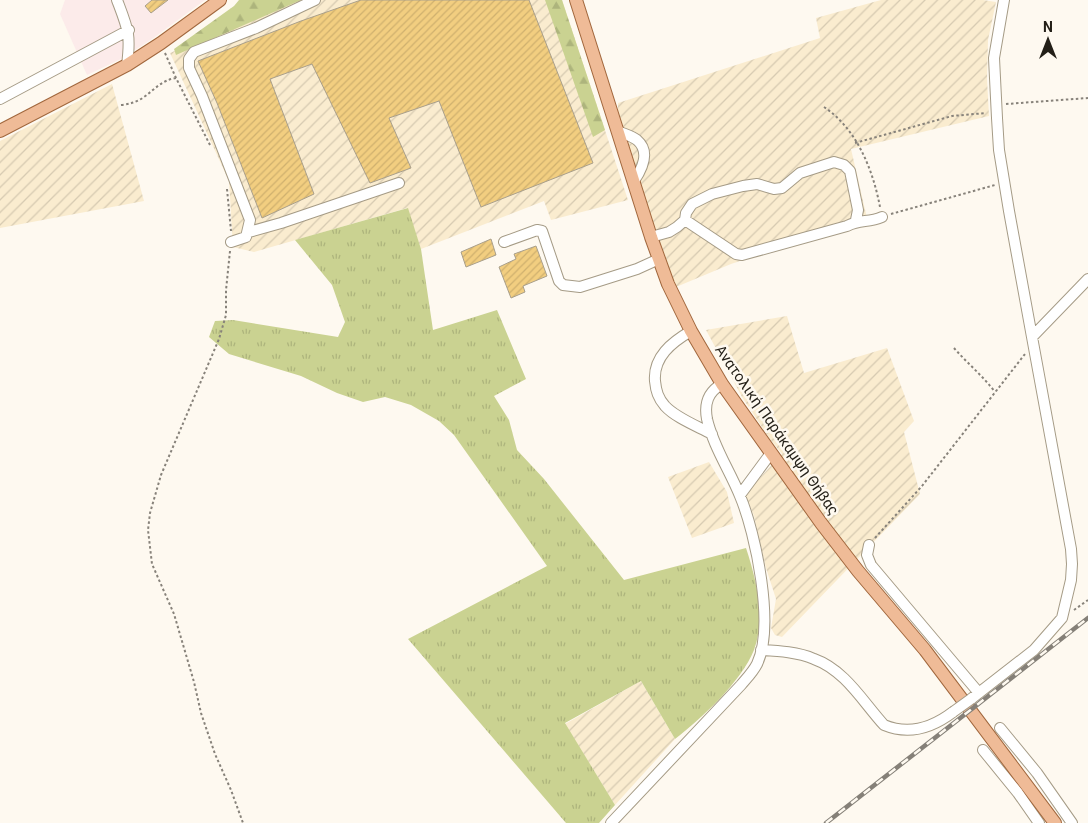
<svg xmlns="http://www.w3.org/2000/svg" width="1088" height="823" viewBox="0 0 1088 823" font-family="Roboto,sans-serif">
<style>
.commercial{fill:#fcebea}
.industrial{fill:url(#industrial-furrows)}
.grass{fill:url(#grass-tufts)}
.forest{fill:url(#forest-firs)}
.building{fill:url(#building-hatch);stroke:#a99f8b}
.lines{fill:none;stroke-linecap:round;stroke-linejoin:round}
.minor-casing{stroke:#a59b86;stroke-width:12}
.major-casing{stroke:#a1673d;stroke-width:14}
.path{stroke:#87827a;stroke-width:2;stroke-dasharray:2.5 2.5;stroke-linecap:butt}
.minor{stroke:#fff;stroke-width:10}
.major{stroke:#efbb97;stroke-width:12}
.rail-casing{stroke:#858078;stroke-width:4.5}
.rail{stroke:#fef9f0;stroke-width:2.5;stroke-dasharray:8;stroke-linecap:butt}
.minor-bridge-casing{stroke:#a59b86;stroke-width:12;stroke-linecap:butt}
.minor-bridge{stroke:#fff;stroke-width:10}
.labels{text-anchor:middle;stroke-width:5;stroke-linejoin:round;paint-order:stroke}
.street-label{font-size:15px;fill:#231f17;stroke:#fef9f0}
</style>
<defs>
<pattern id="industrial-furrows" width="10" height="10" patternUnits="userSpaceOnUse" patternTransform="scale(1.25)"><rect width="10" height="10" fill="#faeccf"/><path d="M-1 1l2-2M0 10L10 0M9 11l2-2" fill="none" stroke="#d6cab1"/></pattern>
<pattern id="grass-tufts" width="24" height="20" patternUnits="userSpaceOnUse" patternTransform="scale(1.25)"><rect width="24" height="20" fill="#cad291"/><path d="M3 7l-1-3M5 7V3M7 7l1-3M15 17l-1-3M17 17v-4M19 17l1-3" fill="none" stroke="#adb47c"/></pattern>
<pattern id="forest-firs" width="22" height="20" patternUnits="userSpaceOnUse" patternTransform="scale(1.25)"><rect width="22" height="20" fill="#cad291"/><path d="M5 1l3.5 6h-7zM16 11l3.5 6h-7z" fill="#adb47c"/></pattern>
<pattern id="building-hatch" width="6" height="6" patternUnits="userSpaceOnUse" patternTransform="scale(1.25)"><rect width="6" height="6" fill="#f2ce80"/><path d="M-1 1l2-2M0 6l6-6M5 7l2-2" fill="none" stroke="#cfb06e"/></pattern>
</defs>
<rect width="100%" height="100%" fill="#fef9f0"/>
<path class="commercial" d="M65,0h140l-53,39 -31,20 -34,16 -27,-61z"/>
<path class="industrial" d="M293,0h269l66,200 -77,20 -7,-19 -123,48 -14,-41 -153,44 -21,-5 -4,-66 -59,-128z
M881,0h102l13,2 -8,38 -1,39 2,37 -138,33 16,69 -136,46 -55,23 -15,-34 -43,-142v-8l202,-65 -4,-20z
M112,84l32,117 -144,27v-87z
M787,316l17,57 83,-25 27,73 -10,11 16,62 -138,143 -7,-2 -4,-7 5,-29 -10,-31 -12,-52 -9,-22 37,-40 -12,-15 -28,-42 -36,-67z
M709,462l18,30 7,31 -42,15 -24,-61z
M641,681l34,58 -60,66 -50,-81z"/>
<path class="grass" d="M408,208l13,41 12,81 64,-20 29,69 -32,17 15,24 8,30 27,29 80,101 122,-32c10,30 20,70 8,102 -13,32 -52,68 -79,89l-34,-58 -76,42 50,82 -16,18h-33l-158,-184 139,-73 -93,-131 -15,-14 -28,-16 -26,-8 -22,5 -26,-9 -36,-17 -72,-22 -20,-17 6,-16 18,-1 105,17 7,-15 -13,-37 -37,-45z"/>
<path class="forest" d="M239,0h62l-125,55 -2,-6 60,-43z
M545,0h17l43,130 -12,7z"/>
<path class="building" d="M152,0h16l-17,13 -6,-7z
M361,0h168l64,163 -112,44 -42,-106 -50,17 22,50 -41,15 -58,-119 -42,15 44,115 -52,24 -45,-115 -19,-42 103,-40z
M491,239l5,16 -30,12 -5,-15z
M536,246l11,30 -24,10 2,6 -14,6 -12,-31 17,-8 -2,-5z"/>
<g class="lines">
<g class="minor-casing">
<path id="minor" d="M117,0c11,29 14,34 10,65
M1004,0l-10,58 3,60 2,32 10,61 23,126
M0,99l129,-69
M618,131c6,3 14,5 19,9 14,12 5,29 -3,41
M685,220l51,34 6,1 105,-29c13,-7 21,-3 35,-9
M249,232l32,-9 118,-40
M651,237l18,-5 8,-5 8,-7 1,-7 6,-9 20,-10 31,-8 14,-2 17,5 8,-1 18,-15 34,-11 10,3 6,6 8,39 -2,10
M231,242l15,-5 4,-17 -48,-124 -13,-28v-9l5,-7 62,-24 59,-28
M504,242l33,-12 5,1 17,50 4,4 17,2 57,-18 22,-10
M691,331c-19,11 -38,26 -36,50 1,10 3,17 10,25 11,12 32,20 47,28
M740,495l31,-42
M869,545l-2,10 4,10 108,128
M761,650c18,1 37,2 53,9 31,11 49,43 70,66 24,10 48,3 69,-13
M971,699l63,-49 28,-32 9,-38 1,-16 -1,-15 -39,-212 56,-58
M1000,728l37,45 35,50
M983,750l35,43 21,30
M611,823l130,-138c5,-6 12,-13 16,-21 18,-38 -1,-130 -17,-168 -10,-25 -27,-50 -33,-77 -3,-16 1,-27 15,-35"/>
</g>
<g class="major-casing">
<path id="major" d="M576,0l75,237 17,47 23,47 31,53 99,139 37,48 67,79 130,173
M0,131l127,-66 34,-22 59,-43"/>
</g>
<path class="path" d="M165,53l11,25 34,67
M1006,104l82,-6
M121,105c9,-1 16,-3 23,-8 11,-8 18,-17 32,-19
M824,107c33,22 49,63 56,100
M855,143l97,-27 34,-3
M227,189l4,42
M891,214l104,-29
M230,251l-4,39v25l-7,24 -58,136 -11,38 -2,17 4,34 22,50 20,68 7,31 14,41 16,36 12,33
M954,348c13,15 29,28 41,44
M875,538l47,-52 103,-132
M1074,610l14,-10"/>
<use href="#minor" class="minor"/>
<use href="#major" class="major"/>
<g class="rail-casing">
<path id="rail" d="M826,823l262,-205"/>
</g>
<use href="#rail" class="rail"/>
<g class="minor-bridge-casing">
<path id="minor-bridge" d="M953,712l18,-13"/>
</g>
<use href="#minor-bridge" class="minor-bridge"/>
</g>
<g class="labels">
<g class="street-label">
<text transform="translate(777 430) rotate(55)" y="5">Ανατολική Παράκαμψη Θήβας</text>
</g>
</g>
<g transform="translate(1048 40)" stroke="#fef9f0" stroke-width="4" paint-order="stroke">
<path d="M0-4L9 19L0 12L-9 19Z" fill="#231f17"/>
<text y="-8" font-size="14" font-weight="bold" text-anchor="middle" fill="#231f17">N</text>
</g>
</svg>
